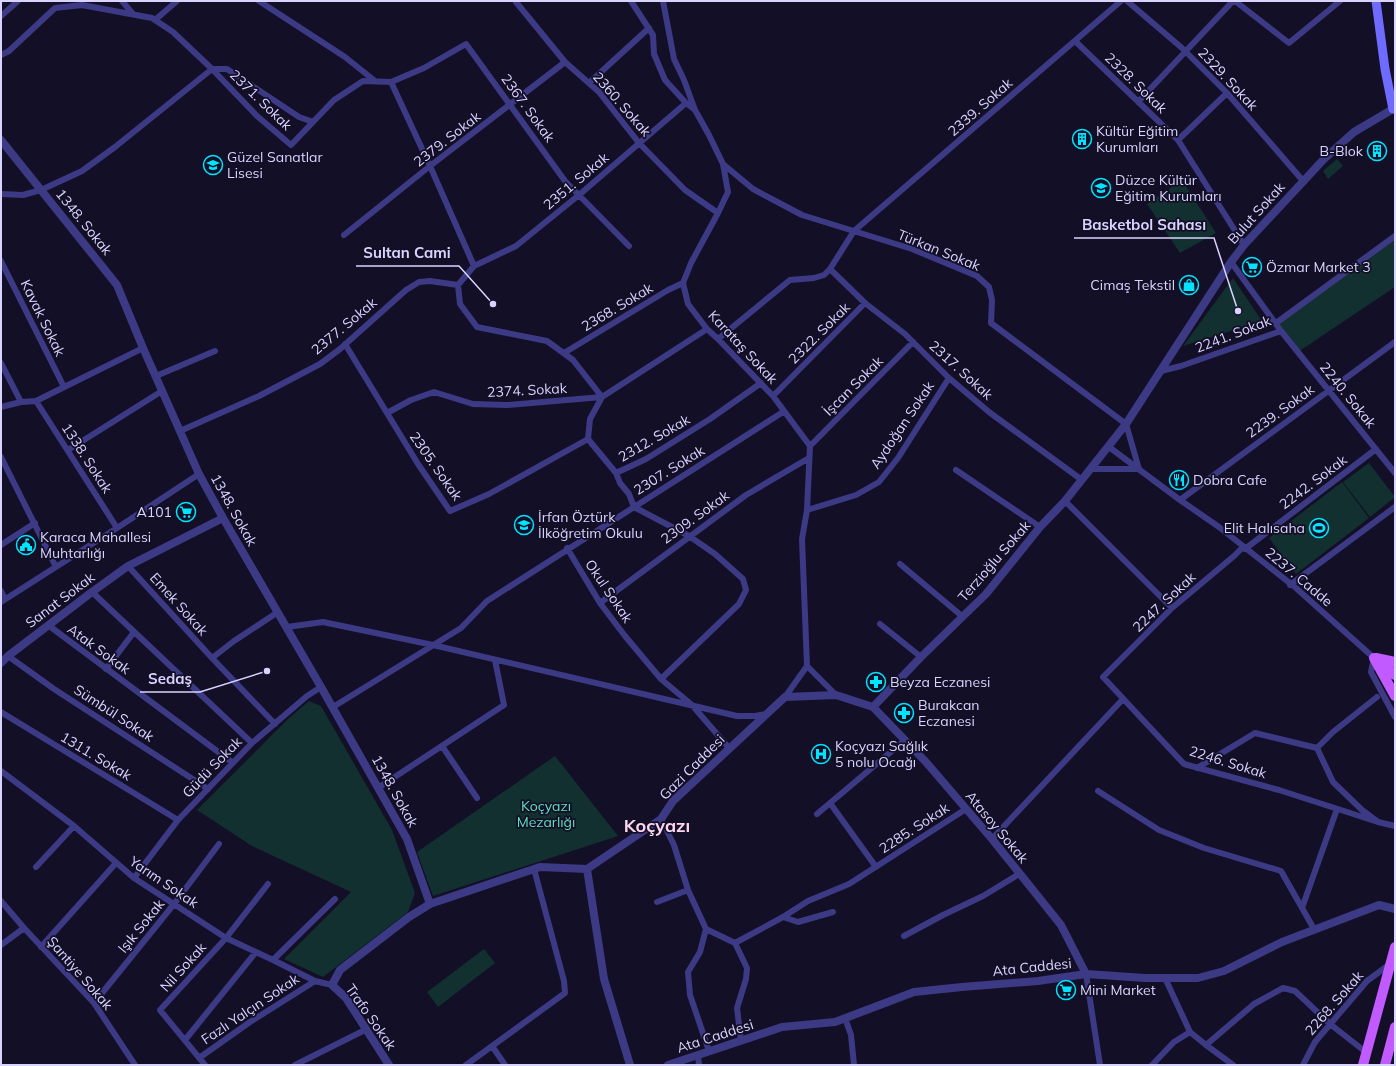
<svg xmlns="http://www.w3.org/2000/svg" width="1396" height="1066" viewBox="0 0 1396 1066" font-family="Mulish,sans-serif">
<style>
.green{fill:#12302f}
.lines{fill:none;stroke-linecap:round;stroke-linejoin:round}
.stream{stroke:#0c2248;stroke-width:2.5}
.minor{stroke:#3d3a85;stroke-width:6}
.tertiary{stroke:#3d3a85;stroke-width:8}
.secondary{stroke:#6f6bff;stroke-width:9}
.primary{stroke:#c25bff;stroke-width:10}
.labels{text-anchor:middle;stroke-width:3.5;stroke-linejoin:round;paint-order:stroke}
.street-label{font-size:14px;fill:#d9d4ff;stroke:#130f26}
.poi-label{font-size:14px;fill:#d9d4ff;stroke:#130f26;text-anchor:start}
.park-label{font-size:14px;fill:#5fe0c0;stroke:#130f26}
.district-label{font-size:18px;font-weight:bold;fill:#ffd6f0;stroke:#130f26}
.leader{fill:none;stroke:#d9d4ff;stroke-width:1.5}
.callout-dot{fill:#d9d4ff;stroke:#130f26;stroke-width:1.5}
.callout-label{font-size:15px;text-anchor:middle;font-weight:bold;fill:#d9d4ff;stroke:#130f26;stroke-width:3.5;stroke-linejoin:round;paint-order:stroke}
</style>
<rect width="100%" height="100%" fill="#130f26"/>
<path class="green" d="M1337,159l6,7 -15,13 -5,-8z
M1182,180l34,53 -36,20 -33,-49z
M1395,236v51l-97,65 -22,-29z
M1233,278l29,43 -79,25z
M1369,463l26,34 -25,20 -27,-35z
M1342,482l27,36 -73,56 -27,-36z
M309,701l12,5 71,124 23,63 -7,19 -85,65 -39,-18 67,-67 -99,-46 -55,-36 92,-92z
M555,756l63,80 -185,60 -16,-44z
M484,949l11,14 -57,44 -11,-15z"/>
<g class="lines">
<path class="stream" d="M1,2l2,-1"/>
<path class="minor" d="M122,1l11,13
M259,1l86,56 30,24
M631,1l22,34 1,19 11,26 21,23 9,7 14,25 14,29 5,28 -10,21 -27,50 -8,20 5,21 19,25 11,10 55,57 37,50 -3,64 -5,29 5,127 29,29
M663,1l11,58 10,21 11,30
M1127,1l55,47 45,45 77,89
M1235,1l54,42 51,-42
M516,2l49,60 34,30 40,51 46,47 33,23
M1,16l17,-15
M155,20l22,-19
M1075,41l103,99 66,105
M1,55l8,-4 46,-43 27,-3 70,13 21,14 39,37 45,47 34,29 43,-45 29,-19 28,1 39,84 44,100
M391,82l33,-14 42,-24 99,137 64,65
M589,83l60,-55
M1138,102l95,-101
M1178,140l49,-47
M723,164l30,25 49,26 110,34 65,27 12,11 3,13 -1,23 135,101 13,45h-48
M1,194l22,1 18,-5 41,-19 33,-24 97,-78h15l72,48 14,5
M344,235l86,-69 135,-104
M1,261l63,126
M830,269l35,34 40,31 44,44 40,34 93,68
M1276,323l119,-87
M707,329l-105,68 -12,22 -2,20 28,34 30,-14 64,-40 51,-36
M1281,331l114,142
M718,339l72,-59 24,-2 10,-3 6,-6 24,-38 267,-230
M345,344l73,120 32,47 39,-17 99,-55
M564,353l104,-63 15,-7
M1,363l20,39
M1161,371l20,-5 100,-35 -50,-69
M156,376l59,-25
M773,396l92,-93
M602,397l-29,-37 -26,-19 -70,-14 -17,-23 -2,-19 16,-19 42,-20 63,-51 107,-92
M36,401l81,127
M1,407l20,-5 15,-1 107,-53
M387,413l24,-13 23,-8 39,12 34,1 95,-8
M180,431l79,-35 61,-32 20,-15 66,-59 13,-8 11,-1 28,4
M810,446l103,-104
M1109,447l71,53 39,27 77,61 78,70 -3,14 24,45
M68,450l94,-59
M1,457l55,110
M956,470l84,57
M616,473l4,10 9,11 5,13 55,29 26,18 28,25 3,11 -7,14 -78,75
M1180,500l215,-158
M1065,501l107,107
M807,510l49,-15 23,-13 19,-24 51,-80
M1,545l34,-22
M1243,547l-9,9 -62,52 -69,69 81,87 95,26 99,32
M567,548l33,55 25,33 36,43 31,26 37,43
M1245,549l131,-100
M900,564l63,53
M128,566l84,92 63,66
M1290,585l105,-78
M1,591l4,8
M92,592l160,151
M1,602l116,-74 82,-54
M600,603l146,-108 63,-37
M880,624l41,33
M48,625l185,138
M287,627l36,-5 110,23 304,71h18l11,-2
M8,656l46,33 154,100
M212,658l22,-17 44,-29
M106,669l28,-37
M785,697l22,-31
M333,707l128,-79 26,-27 296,-189
M1,712l177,108
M442,746l35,52
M1317,748l16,34 29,28 16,12 17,4
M1317,748l16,-16 44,-35
M1197,768l58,-35 62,15
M1,771l73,55 60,52 92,60 47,22 42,21 17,4
M378,788l126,-83 -9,-45
M1098,791l61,39 45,18 77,23 33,58
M830,803l46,64
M817,814l88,-74
M661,819l13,26 14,45 18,39 29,14 12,25 -1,11 -9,29 4,33
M992,839l131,-140
M36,867l38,-41
M134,878l44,-58 74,-77 55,-47 14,-9
M1,901l23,27 70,75 41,62
M657,902l31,-12
M1302,908l35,-99
M783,917l25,-16 41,-17 117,-75
M706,929l-6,23 -12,20 2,23 19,56
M904,936l39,-21 40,-19 36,-22
M735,943l48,-26 15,5 35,-10
M1,945l23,-17
M41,947l75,-84
M273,960l62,-61
M1086,974l14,91
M1165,978l25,54
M94,1003l80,-99 45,-60
M845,1018l6,17 3,30
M185,1040l71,-88
M1206,1045l27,20
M492,1046l13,19
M698,1055l1,10
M199,1058l51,-36 65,-41
M205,1065l-45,-55 66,-72 42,-54
M295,1065l72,-36
M466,1065l99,-72 -1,-12 -30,-112
M1152,1065l22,-23 16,-10 16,13 48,-41 29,-16 12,3 35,33 37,29
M1303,1065l12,-23 52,-61 23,-17"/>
<path class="tertiary" d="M1,140l116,145 26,63 56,126 24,44 98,169 86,152 23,65
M1,663l7,-7 84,-64 36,-26 95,-48
M873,707l48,-50 65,-63 54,-67 25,-26 61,-77 105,-162 13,-17 80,-86 30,-27 39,-23
M389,1065l-43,-67 -14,-13 8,-15 69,-53 21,-13 110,-37 47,2
M630,1065l-26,-86 -17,-110 74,-50 12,-18 112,-104 51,-2 37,12 52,54 67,78 69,86 25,49
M668,1065l114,-38 53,-5 79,-30 48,-5 76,-6 48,-7 59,4h53l26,-7 58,-29 97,-37 16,4"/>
<path class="secondary" d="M1376,1l9,68 8,40 2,-1"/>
<path class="primary" d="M1374,658l21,38
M1376,658l19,4
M1379,662l16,13
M1363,1065l32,-118
M1385,1065l10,-38"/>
</g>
<defs>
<g id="building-ring" transform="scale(1)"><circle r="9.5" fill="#130f26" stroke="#00e5ff" stroke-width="1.5"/><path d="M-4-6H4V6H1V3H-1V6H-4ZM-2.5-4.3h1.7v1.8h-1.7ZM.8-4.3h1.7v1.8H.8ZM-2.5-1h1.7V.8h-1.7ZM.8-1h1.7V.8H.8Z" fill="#00e5ff"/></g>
<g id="school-ring" transform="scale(1)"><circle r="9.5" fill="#130f26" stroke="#00e5ff" stroke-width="1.5"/><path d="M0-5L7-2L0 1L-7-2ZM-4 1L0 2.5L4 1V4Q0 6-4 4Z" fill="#00e5ff"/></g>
<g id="supermarket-ring" transform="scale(1)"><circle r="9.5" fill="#130f26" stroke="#00e5ff" stroke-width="1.5"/><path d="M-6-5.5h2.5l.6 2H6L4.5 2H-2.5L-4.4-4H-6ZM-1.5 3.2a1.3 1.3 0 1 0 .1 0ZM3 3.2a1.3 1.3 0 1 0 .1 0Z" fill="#00e5ff"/></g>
<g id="shop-ring" transform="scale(1)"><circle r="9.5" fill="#130f26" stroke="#00e5ff" stroke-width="1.5"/><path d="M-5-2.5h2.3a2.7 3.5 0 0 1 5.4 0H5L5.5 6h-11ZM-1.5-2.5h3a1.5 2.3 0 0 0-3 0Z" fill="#00e5ff"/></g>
<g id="restaurant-ring" transform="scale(1)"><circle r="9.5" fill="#130f26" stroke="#00e5ff" stroke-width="1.5"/><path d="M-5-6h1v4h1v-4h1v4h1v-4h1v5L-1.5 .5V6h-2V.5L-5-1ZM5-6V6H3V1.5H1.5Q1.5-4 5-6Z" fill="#00e5ff"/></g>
<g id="stadium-ring" transform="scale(1)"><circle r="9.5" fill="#130f26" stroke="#00e5ff" stroke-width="1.5"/><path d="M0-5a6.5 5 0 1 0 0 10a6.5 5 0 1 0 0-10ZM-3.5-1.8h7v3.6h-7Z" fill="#00e5ff"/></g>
<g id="civic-ring" transform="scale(1)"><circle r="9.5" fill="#130f26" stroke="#00e5ff" stroke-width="1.5"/><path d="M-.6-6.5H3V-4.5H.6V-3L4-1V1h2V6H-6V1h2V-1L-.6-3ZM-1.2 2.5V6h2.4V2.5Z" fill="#00e5ff"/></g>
<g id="pharmacy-ring" transform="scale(1)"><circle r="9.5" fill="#130f26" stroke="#00e5ff" stroke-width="1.5"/><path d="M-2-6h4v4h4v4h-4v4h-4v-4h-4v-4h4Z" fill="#00e5ff"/></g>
<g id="hospital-ring" transform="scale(1)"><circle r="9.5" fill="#130f26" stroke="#00e5ff" stroke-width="1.5"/><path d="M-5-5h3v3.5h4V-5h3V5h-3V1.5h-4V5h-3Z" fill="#00e5ff"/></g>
</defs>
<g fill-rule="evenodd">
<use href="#building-ring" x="1082" y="139"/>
<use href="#building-ring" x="1377" y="151"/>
<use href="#school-ring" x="213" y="165"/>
<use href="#school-ring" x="1101" y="188"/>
<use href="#supermarket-ring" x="1252" y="267"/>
<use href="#shop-ring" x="1189" y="285"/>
<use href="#restaurant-ring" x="1179" y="480"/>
<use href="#supermarket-ring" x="186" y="512"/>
<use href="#school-ring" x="524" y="525"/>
<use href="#stadium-ring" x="1319" y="528"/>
<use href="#civic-ring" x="26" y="545"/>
<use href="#pharmacy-ring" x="876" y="682"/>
<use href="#pharmacy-ring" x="904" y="713"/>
<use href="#hospital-ring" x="821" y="754"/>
<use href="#supermarket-ring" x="1066" y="990"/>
</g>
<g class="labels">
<g class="street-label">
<text transform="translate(1228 79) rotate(47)" y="5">2329. Sokak</text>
<text transform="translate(1136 83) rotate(44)" y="5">2328. Sokak</text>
<text transform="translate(261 100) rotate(44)" y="5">2371. Sokak</text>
<text transform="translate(622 104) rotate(49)" y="5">2360. Sokak</text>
<text transform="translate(980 107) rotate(-41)" y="5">2339. Sokak</text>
<text transform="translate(528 108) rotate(54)" y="5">2367. Sokak</text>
<text transform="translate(447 139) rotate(-38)" y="5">2379. Sokak</text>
<text transform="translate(576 181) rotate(-40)" y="5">2351. Sokak</text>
<text transform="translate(1256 213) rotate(-48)" y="5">Bulut Sokak</text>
<text transform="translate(84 222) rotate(51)" y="5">1348. Sokak</text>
<text transform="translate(939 250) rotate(22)" y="5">Türkan Sokak</text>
<text transform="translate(617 307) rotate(-31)" y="5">2368. Sokak</text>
<text transform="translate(43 318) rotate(64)" y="5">Kavak Sokak</text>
<text transform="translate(344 326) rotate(-40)" y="5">2377. Sokak</text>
<text transform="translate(819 333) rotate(-45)" y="5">2322. Sokak</text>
<text transform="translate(1233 334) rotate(-21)" y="5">2241. Sokak</text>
<text transform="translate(743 347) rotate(47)" y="5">Karataş Sokak</text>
<text transform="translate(961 370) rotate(42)" y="5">2317. Sokak</text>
<text transform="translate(853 386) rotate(-45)" y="5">İşcan Sokak</text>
<text transform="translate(527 390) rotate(-3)" y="5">2374. Sokak</text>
<text transform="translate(1348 395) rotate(51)" y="5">2240. Sokak</text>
<text transform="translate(1280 411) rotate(-36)" y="5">2239. Sokak</text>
<text transform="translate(902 425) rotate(-56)" y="5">Aydoğan Sokak</text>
<text transform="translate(654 438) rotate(-30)" y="5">2312. Sokak</text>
<text transform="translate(87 458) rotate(57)" y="5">1338. Sokak</text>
<text transform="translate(436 466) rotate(55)" y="5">2305. Sokak</text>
<text transform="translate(669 470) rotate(-32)" y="5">2307. Sokak</text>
<text transform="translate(1313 482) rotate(-37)" y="5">2242. Sokak</text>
<text transform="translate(234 510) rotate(61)" y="5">1348. Sokak</text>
<text transform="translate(695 517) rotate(-36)" y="5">2309. Sokak</text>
<text transform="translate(994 561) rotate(-49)" y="5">Terzioğlu Sokak</text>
<text transform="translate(1299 577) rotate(40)" y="5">2237. Cadde</text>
<text transform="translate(609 591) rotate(56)" y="5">Okul Sokak</text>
<text transform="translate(60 600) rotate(-37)" y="5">Sanat Sokak</text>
<text transform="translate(1164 602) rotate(-43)" y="5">2247. Sokak</text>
<text transform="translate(179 604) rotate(48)" y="5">Emek Sokak</text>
<text transform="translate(99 649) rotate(36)" y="5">Atak Sokak</text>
<text transform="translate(114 713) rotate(33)" y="5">Sümbül Sokak</text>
<text transform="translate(96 756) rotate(31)" y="5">1311. Sokak</text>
<text transform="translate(1228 762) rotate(17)" y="5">2246. Sokak</text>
<text transform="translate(212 767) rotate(-46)" y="5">Güdü Sokak</text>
<text transform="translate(692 767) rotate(-45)" y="5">Gazi Caddesi</text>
<text transform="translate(395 791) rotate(61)" y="5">1348. Sokak</text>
<text transform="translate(997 827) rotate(50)" y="5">Atasoy Sokak</text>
<text transform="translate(914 828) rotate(-33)" y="5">2285. Sokak</text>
<text transform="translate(164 882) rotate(34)" y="5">Yarım Sokak</text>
<text transform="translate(141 926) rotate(-51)" y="5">Işık Sokak</text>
<text transform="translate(183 967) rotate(-48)" y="5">Nil Sokak</text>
<text transform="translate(1032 967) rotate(-6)" y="5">Ata Caddesi</text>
<text transform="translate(80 973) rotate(49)" y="5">Şantiye Sokak</text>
<text transform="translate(1334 1003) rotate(-49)" y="5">2268. Sokak</text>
<text transform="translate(250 1009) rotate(-34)" y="5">Fazlı Yalçın Sokak</text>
<text transform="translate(371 1017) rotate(55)" y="5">Trafo Sokak</text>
<text transform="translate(715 1036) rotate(-18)" y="5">Ata Caddesi</text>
</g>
<g class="poi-label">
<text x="1096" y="136">Kültür Eğitim<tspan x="1096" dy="16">Kurumları</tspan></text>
<text x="1363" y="156" text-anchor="end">B-Blok</text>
<text x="227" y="162">Güzel Sanatlar<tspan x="227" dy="16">Lisesi</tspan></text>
<text x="1115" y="185">Düzce Kültür<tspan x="1115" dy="16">Eğitim Kurumları</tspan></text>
<text x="1266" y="272">Özmar Market 3</text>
<text x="1175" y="290" text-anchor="end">Cimaş Tekstil</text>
<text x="1193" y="485">Dobra Cafe</text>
<text x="172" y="517" text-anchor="end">A101</text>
<text x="538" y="522">İrfan Öztürk<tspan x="538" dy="16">İlköğretim Okulu</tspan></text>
<text x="1305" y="533" text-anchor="end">Elit Halısaha</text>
<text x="40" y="542">Karaca Mahallesi<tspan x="40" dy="16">Muhtarlığı</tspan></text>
<text x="890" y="687">Beyza Eczanesi</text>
<text x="918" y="710">Burakcan<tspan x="918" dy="16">Eczanesi</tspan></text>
<text x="835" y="751">Koçyazı Sağlık<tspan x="835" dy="16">5 nolu Ocağı</tspan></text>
<text x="1080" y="995">Mini Market</text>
</g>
<g class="park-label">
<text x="546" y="811">Koçyazı<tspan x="546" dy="16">Mezarlığı</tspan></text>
</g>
<g class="district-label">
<text x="657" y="832">Koçyazı</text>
</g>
</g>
<path class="leader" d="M1238 311L1214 238H1074M493 304L459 266H356M267 671L200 692H140"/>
<g class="callout-dot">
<circle cx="1238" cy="311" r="4"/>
<circle cx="493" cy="304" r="4"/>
<circle cx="267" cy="671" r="4"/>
</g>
<g class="callout-label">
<text x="1144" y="230">Basketbol Sahası</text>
<text x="407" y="258">Sultan Cami</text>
<text x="170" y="684">Sedaş</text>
</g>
<rect width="1396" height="1066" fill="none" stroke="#d9d4ff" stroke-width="4"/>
</svg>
